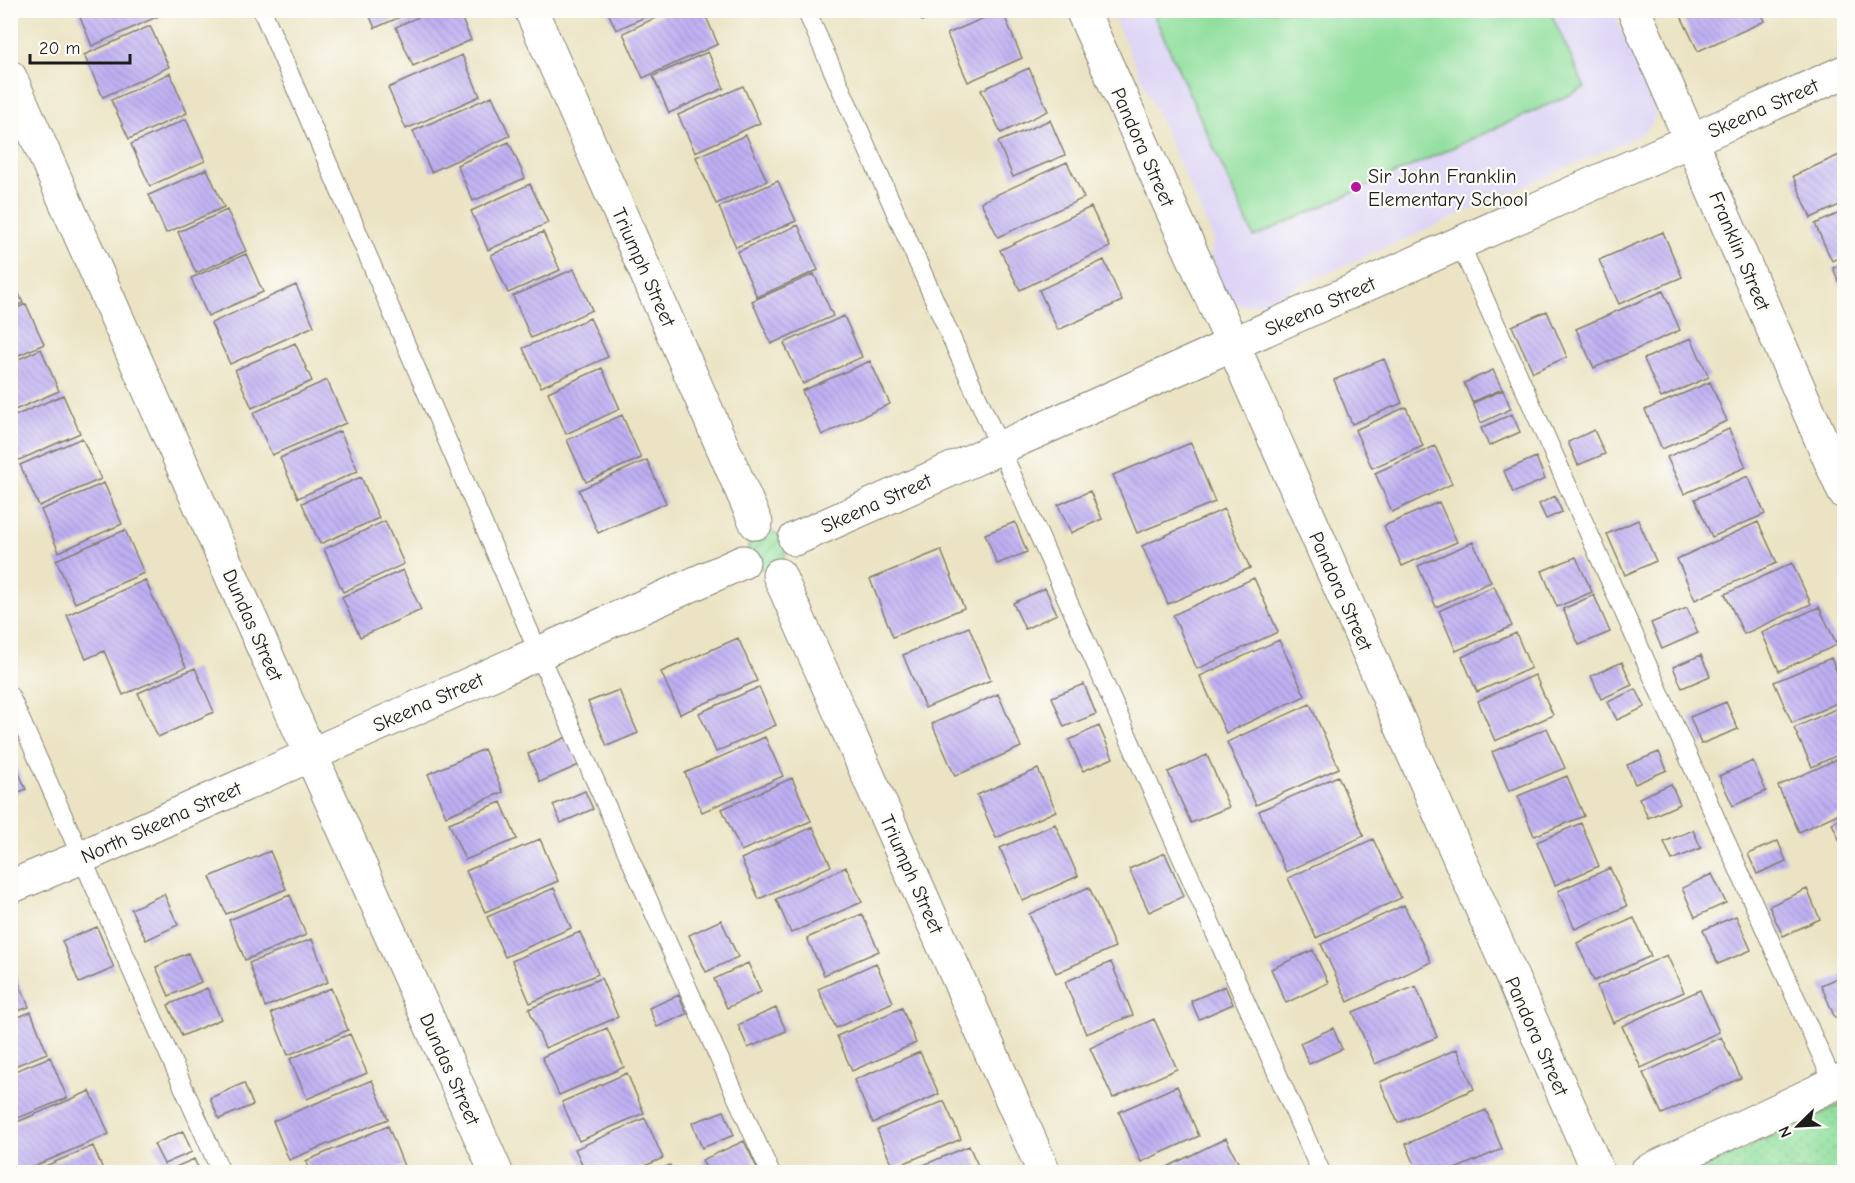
<svg xmlns="http://www.w3.org/2000/svg" width="1855" height="1183" viewBox="0 0 1855 1183" font-family="'Comic Neue',sans-serif">
<style>
.built{fill:#ded5f6}
.grass{fill:url(#grass-dots);stroke:#567e5c;stroke-width:1.5}
.park{fill:#90df9d;stroke:#567e5c;stroke-width:1.5}
.garden{fill:url(#garden-furrows);stroke:#567e5c;stroke-width:1.5}
.building{fill:url(#building-back-hatch)}
.lines{fill:none;stroke-linecap:round;stroke-linejoin:round}
.lane-casing{stroke:#848070;stroke-width:20}
.street-casing{stroke:#848070;stroke-width:35}
.lane{stroke:#fff;stroke-width:18}
.street{stroke:#fff;stroke-width:33}
.poi-dot{fill:#b5179e;stroke:#fdfcf7;stroke-width:2}
.labels{text-anchor:middle;stroke-width:4.5;stroke-linejoin:round;paint-order:stroke}
.street-label{font-size:20px;fill:#1c1c1c;stroke:#fdfcf7}
.poi-label{font-size:20px;fill:#1c1c1c;stroke:#fdfcf7;text-anchor:start}
</style>
<defs>
<pattern id="grass-dots" width="8" height="8" patternUnits="userSpaceOnUse" patternTransform="scale(1.5)"><rect width="8" height="8" fill="#90df9d"/><path d="M2 2h.1M6 6h.1" fill="none" stroke="#7cbf87" stroke-width="1.8" stroke-linecap="round"/></pattern>
<pattern id="garden-furrows" width="10" height="10" patternUnits="userSpaceOnUse" patternTransform="scale(1.5)"><rect width="10" height="10" fill="#90df9d"/><path d="M-1 1l2-2M0 10L10 0M9 11l2-2" fill="none" stroke="#7cbf87"/></pattern>
<pattern id="building-back-hatch" width="6" height="6" patternUnits="userSpaceOnUse" patternTransform="scale(1.5)"><rect width="6" height="6" fill="#beaff2"/><path d="M-1 5l2 2M0 0l6 6M5-1l2 2" fill="none" stroke="#a396cf"/></pattern>
</defs>
<rect width="100%" height="100%" fill="#fdfcf7"/>
<filter id="ink" filterUnits="userSpaceOnUse"><feTurbulence type="fractalNoise" baseFrequency=".0167" numOctaves="2"/><feDisplacementMap in="SourceGraphic" scale="12" xChannelSelector="R" yChannelSelector="G"/><feConvolveMatrix kernelMatrix="1 2 1 2 8 2 1 2 1" color-interpolation-filters="sRGB"/></filter>
<filter id="wash" filterUnits="userSpaceOnUse"><feTurbulence type="fractalNoise" baseFrequency=".008" numOctaves="4" result="noise"/><feDisplacementMap in="SourceGraphic" scale="24" xChannelSelector="R" yChannelSelector="G"/><feGaussianBlur stdDeviation="1.35" result="paint"/><feColorMatrix in="noise" values="0 0 0 0 0 0 0 0 0 0 0 0 0 0 0 0 0 1.4 0 .05"/><feComposite in="paint" operator="in"/></filter>
<g filter="url(#wash)">
<rect width="100%" height="100%" fill="#ebe3c3"/>
<path class="built" d="M1111,11h502l41,91 1,10 -2,9 -5,7 -10,8 -378,167 -18,2 -10,-4 -7,-9 -15,-33 3,-21z"/>
<path class="grass" d="M1844,1103v69h-152z"/>
<path class="park" d="M1152,11h398l35,77 -331,149z"/>
<path class="garden" d="M748 550a19 19 0 1 1 38 0a19 19 0 1 1-38 0Z"/>
<g id="blocks">
<path class="building" d="M77,10h79l3,6 -67,30z
M367,10h49l-41,18z
M433,10h25l13,30 -58,26 -17,-39z
M607,10h53l-44,20z
M672,10h31l15,34 -75,34 -20,-45z
M918,10h28l-24,11z
M1002,10l20,48 -54,24 -21,-48z
M1694,10h66l5,11 -67,30 -17,-35z
M150,26l19,41 -66,30 -19,-42z
M708,52l16,36 -55,25 -16,-37z
M462,55l18,41 -74,33 -18,-41z
M1029,68l19,43 -47,22 -20,-43z
M170,73l17,40 -58,26 -18,-39z
M743,86l17,37 -65,29 -17,-37z
M492,96l18,40 -79,36 -18,-41z
M186,119l19,42 -55,25 -19,-42z
M1050,120l15,35 -52,22 -15,-35z
M746,135l21,46 -51,23 -20,-47z
M509,142l16,36 -52,23 -16,-36z
M1844,153v50l-33,15 -18,-42z
M1067,162l17,36 -86,39 -17,-35z
M207,169l17,38 -58,26 -17,-38z
M778,181l18,40 -60,26 -17,-40z
M530,184l18,39 -60,27 -17,-39z
M1091,207l19,40 -90,43 -20,-40z
M227,210l19,41 -50,22 -18,-41z
M1844,211v44l-12,6 -17,-37z
M798,225l20,45 -61,27 -20,-45z
M543,232l17,38 -52,23 -17,-38z
M1663,232l19,45 -63,27 -20,-44z
M246,254l17,38 -55,24 -17,-38z
M1104,260l18,41 -64,29 -19,-40z
M1844,263v32l-11,-27z
M574,269l18,41 -61,28 -18,-42z
M10,274l13,29 -13,5z
M814,274l19,42 -62,28 -19,-43z
M296,285l18,41 -84,38 -19,-41z
M1663,291l17,39 -86,38 -18,-39z
M26,304l18,40 -34,15v-48z
M1547,311l20,46 -34,15 -21,-46z
M844,316l18,41 -59,27 -19,-41z
M590,318l18,39 -67,30 -18,-39z
M1691,338l18,39 -48,21 -17,-39z
M295,343l17,38 -60,27 -17,-38z
M41,349l18,42 -49,21v-49z
M1384,359l18,44 -50,21 -18,-44z
M870,361l20,43 -68,31 -20,-44z
M602,368l18,41 -54,25 -18,-42z
M1493,370l9,19 -30,13 -8,-19z
M327,380l19,43 -74,32 -19,-42z
M1710,382l17,39 -65,28 -17,-39z
M1503,390l8,19 -30,14 -8,-20z
M63,395l17,38 -63,28 -7,-15v-28z
M1406,407l17,39 -51,22 -17,-38z
M1512,414l8,18 -31,14 -8,-18z
M622,415l19,43 -55,24 -19,-42z
M1729,429l17,38 -62,27 -17,-37z
M1594,430l11,24 -27,11 -10,-23z
M340,431l18,40 -60,27 -18,-40z
M82,438l19,41 -62,27 -19,-41z
M1191,443l24,59 -78,31 -24,-58z
M1435,446l17,38 -60,28 -17,-39z
M1536,457l9,22 -32,14 -9,-22z
M647,460l19,43 -68,30 -19,-43z
M1748,476l17,38 -53,23 -17,-38z
M361,477l18,41 -59,26 -18,-41z
M104,483l18,41 -63,28 -18,-42z
M1090,491l12,28 -31,14 -13,-28z
M1555,496l7,16 -16,7 -7,-15z
M1439,502l18,40 -55,24 -18,-40z
M1224,509l26,59 -82,36 -26,-58z
M1638,520l18,41 -31,14 -18,-41z
M385,521l19,43 -61,28 -19,-43z
M1015,522l12,30 -30,12 -12,-30z
M1758,522l19,41 -82,37 -18,-41z
M125,530l19,43 -69,30 -19,-43z
M1473,542l18,40 -55,25 -18,-41z
M941,550l23,58 -71,29 -23,-58z
M1576,557l16,35 -35,15 -15,-36z
M1792,563l19,41 -67,30 -19,-40z
M403,570l18,40 -61,27 -18,-40z
M1254,578l24,54 -81,37 -24,-54z
M145,580l41,87 -63,28 -19,-44 -18,8 -19,-44z
M1494,586l18,40 -56,25 -17,-40z
M1045,588l12,26 -32,15 -12,-26z
M1594,595l16,37 -31,13 -16,-36z
M1819,607l18,38 -58,26 -17,-38z
M1687,608l11,25 -36,16 -11,-26z
M969,627l22,53 -66,28 -22,-53z
M1516,633l15,35 -54,24 -15,-35z
M738,638l19,43 -77,33 -19,-42z
M1279,640l26,56 -79,37 -26,-57z
M1701,655l9,21 -28,12 -9,-21z
M1831,658l13,31v11l-52,23 -18,-41z
M1622,662l10,23 -31,14 -10,-23z
M195,668l19,44 -56,25 -20,-44z
M1535,675l18,40 -58,26 -17,-40z
M1084,684l12,30 -32,13 -12,-30z
M759,687l17,38 -60,27 -17,-39z
M1636,689l9,18 -28,13 -9,-18z
M619,690l19,43 -31,13 -19,-44z
M998,694l23,53 -66,29 -23,-52z
M1726,702l12,27 -37,15 -11,-27z
M1310,704l29,64 -83,37 -29,-63z
M1844,705v47l-32,15 -18,-39z
M1099,726l14,32 -30,13 -14,-31z
M1547,728l18,40 -56,23 -17,-39z
M567,737l12,28 -39,17 -12,-28z
M765,737l18,39 -81,36 -17,-39z
M484,749l19,43 -57,24 -18,-42z
M1659,752l8,18 -32,14 -8,-19z
M1207,755l22,52 -38,16 -23,-51z
M1844,756v55l-45,21 -21,-46z
M1753,761l13,30 -33,15 -14,-30z
M15,764l11,25 -16,7v-30z
M1038,769l18,42 -60,27 -19,-43z
M1338,776l26,60 -78,36 -27,-61z
M1567,776l17,40 -50,20 -16,-40z
M792,778l19,43 -70,30 -19,-42z
M1671,784l9,20 -32,14 -9,-20z
M585,791l8,18 -32,14 -8,-18z
M501,802l16,37 -52,21 -16,-37z
M1844,817v34l-12,-28z
M1581,823l18,43 -44,19 -18,-43z
M1055,824l23,52 -55,25 -23,-53z
M813,827l18,39 -72,33 -18,-40z
M1693,830l8,18 -29,12 -8,-18z
M540,839l18,42 -73,31 -19,-41z
M1373,839l28,59 -85,40 -28,-60z
M1778,841l8,20 -29,13 -9,-20z
M270,851l16,38 -60,25 -16,-37z
M1165,853l19,43 -35,16 -20,-43z
M846,867l16,35 -71,31 -15,-34z
M1610,868l17,38 -52,23 -17,-38z
M1712,874l14,29 -31,14 -13,-29z
M1089,887l26,60 -59,26 -27,-59z
M554,888l17,40 -66,29 -18,-40z
M1807,889l13,30 -37,17 -14,-30z
M164,894l14,31 -32,15 -15,-31z
M290,895l16,40 -61,25 -16,-40z
M1404,905l27,57 -83,40 -27,-58z
M862,914l17,37 -55,24 -17,-37z
M1736,916l15,34 -33,14 -15,-34z
M1634,918l17,38 -57,25 -17,-38z
M721,920l17,37 -32,15 -17,-37z
M97,927l17,41 -35,15 -17,-42z
M580,932l18,42 -68,29 -18,-42z
M312,939l16,43 -63,25 -16,-44z
M1313,950l15,33 -42,20 -15,-34z
M188,953l13,29 -32,14 -13,-29z
M1667,955l17,37 -71,31 -16,-37z
M10,961l19,46 -19,7z
M1111,962l22,53 -47,19 -21,-52z
M748,963l13,29 -34,16 -13,-29z
M876,963l17,39 -57,26 -18,-39z
M1844,975v39l-9,4 -14,-33z
M601,978l17,39 -73,31 -16,-39z
M1225,986l8,18 -34,15 -8,-18z
M1416,986l21,51 -62,27 -22,-52z
M207,988l14,31 -39,17 -14,-31z
M331,988l17,42 -60,25 -17,-42z
M1700,990l19,42 -78,36 -19,-42z
M679,995l8,19 -30,13 -8,-19z
M776,1008l10,23 -38,17 -10,-23z
M902,1008l14,35 -64,28 -15,-35z
M31,1012l16,41 -37,15v-48z
M1154,1019l23,50 -64,29 -23,-50z
M607,1028l17,39 -65,28 -17,-38z
M1333,1028l9,21 -33,15 -9,-21z
M350,1034l17,39 -60,26 -17,-40z
M1721,1037l20,41 -79,36 -19,-41z
M1457,1049l17,40 -76,34 -18,-41z
M920,1052l19,42 -66,29 -19,-43z
M50,1057l17,41 -56,23 -1,-48z
M627,1073l17,40 -65,28 -17,-39z
M372,1080l16,39 -99,41 -16,-39z
M244,1083l9,22 -34,14 -9,-21z
M1177,1086l22,50 -58,26 -22,-50z
M90,1091l19,43 -88,38h-11v-47z
M944,1101l17,38 -68,29 -16,-38z
M1486,1110l16,39 -54,23h-30l-12,-28z
M724,1111l10,24 -32,13 -10,-25z
M645,1118l18,40 -32,14h-45l-11,-23z
M388,1126l16,40 -15,6h-78l-5,-11z
M183,1131l9,21 -28,12 -10,-20z
M1226,1138l17,34h-86z
M744,1141l15,31h-51l-6,-12z
M93,1146l11,26h-73z
M969,1146l12,26h-74z
M194,1159l6,13h-36z
M670,1165l4,7h-20z"/>
</g>
</g>
<g filter="url(#ink)">
<use href="#blocks" fill-opacity="0" stroke="#848070" stroke-width="1.5"/>
<g class="lines">
<g class="lane-casing">
<path id="lane" d="M262,10l293,681 215,481
M806,10l515,1162
M1460,244l374,840
M10,696l211,476"/>
</g>
<g class="street-casing">
<path id="street" d="M531,10l225,513
M1082,10l151,335 365,827
M1634,10l210,482
M10,77l486,1095
M795,539l1049,-467
M779,575l265,597
M10,887l72,-30 661,-295
M1646,1172l198,-93"/>
</g>
<use href="#lane" class="lane"/>
<use href="#street" class="street"/>
</g>
</g>
<circle class="poi-dot" cx="1356" cy="187" r="6"/>
<g class="labels">
<g class="street-label">
<text transform="translate(1763 108) rotate(-24)" y="7">Skeena Street</text>
<text transform="translate(1143 147) rotate(66)" y="7">Pandora Street</text>
<text transform="translate(1740 251) rotate(67)" y="7">Franklin Street</text>
<text transform="translate(644 267) rotate(66)" y="7">Triumph Street</text>
<text transform="translate(1320 306) rotate(-24)" y="7">Skeena Street</text>
<text transform="translate(876 503) rotate(-24)" y="7">Skeena Street</text>
<text transform="translate(1341 591) rotate(66)" y="7">Pandora Street</text>
<text transform="translate(253 625) rotate(66)" y="7">Dundas Street</text>
<text transform="translate(428 702) rotate(-24)" y="7">Skeena Street</text>
<text transform="translate(161 822) rotate(-24)" y="7">North Skeena Street</text>
<text transform="translate(912 874) rotate(66)" y="7">Triumph Street</text>
<text transform="translate(1537 1036) rotate(66)" y="7">Pandora Street</text>
<text transform="translate(450 1069) rotate(66)" y="7">Dundas Street</text>
</g>
<g class="poi-label">
<text x="1368" y="183">Sir John Franklin<tspan x="1368" dy="23">Elementary School</tspan></text>
</g>
</g>
<rect width="1855" height="1183" fill="none" stroke="#fdfcf7" stroke-width="36"/>
<g transform="translate(1798 1126) rotate(246)" stroke="#fdfcf7" stroke-width="4.5" paint-order="stroke">
<path d="M0-4.5L10 22L0 15L-10 22Z" fill="#1c1c1c"/>
<text y="-9" font-size="16" font-weight="bold" text-anchor="middle" fill="#1c1c1c">N</text>
</g>
<path d="M30 54v9h100v-9" fill="none" stroke="#1c1c1c" stroke-width="3"/>
<text x="39" y="54" font-size="18" fill="#1c1c1c" stroke="#fdfcf7" stroke-width="4.5" paint-order="stroke">20 m</text>
</svg>
